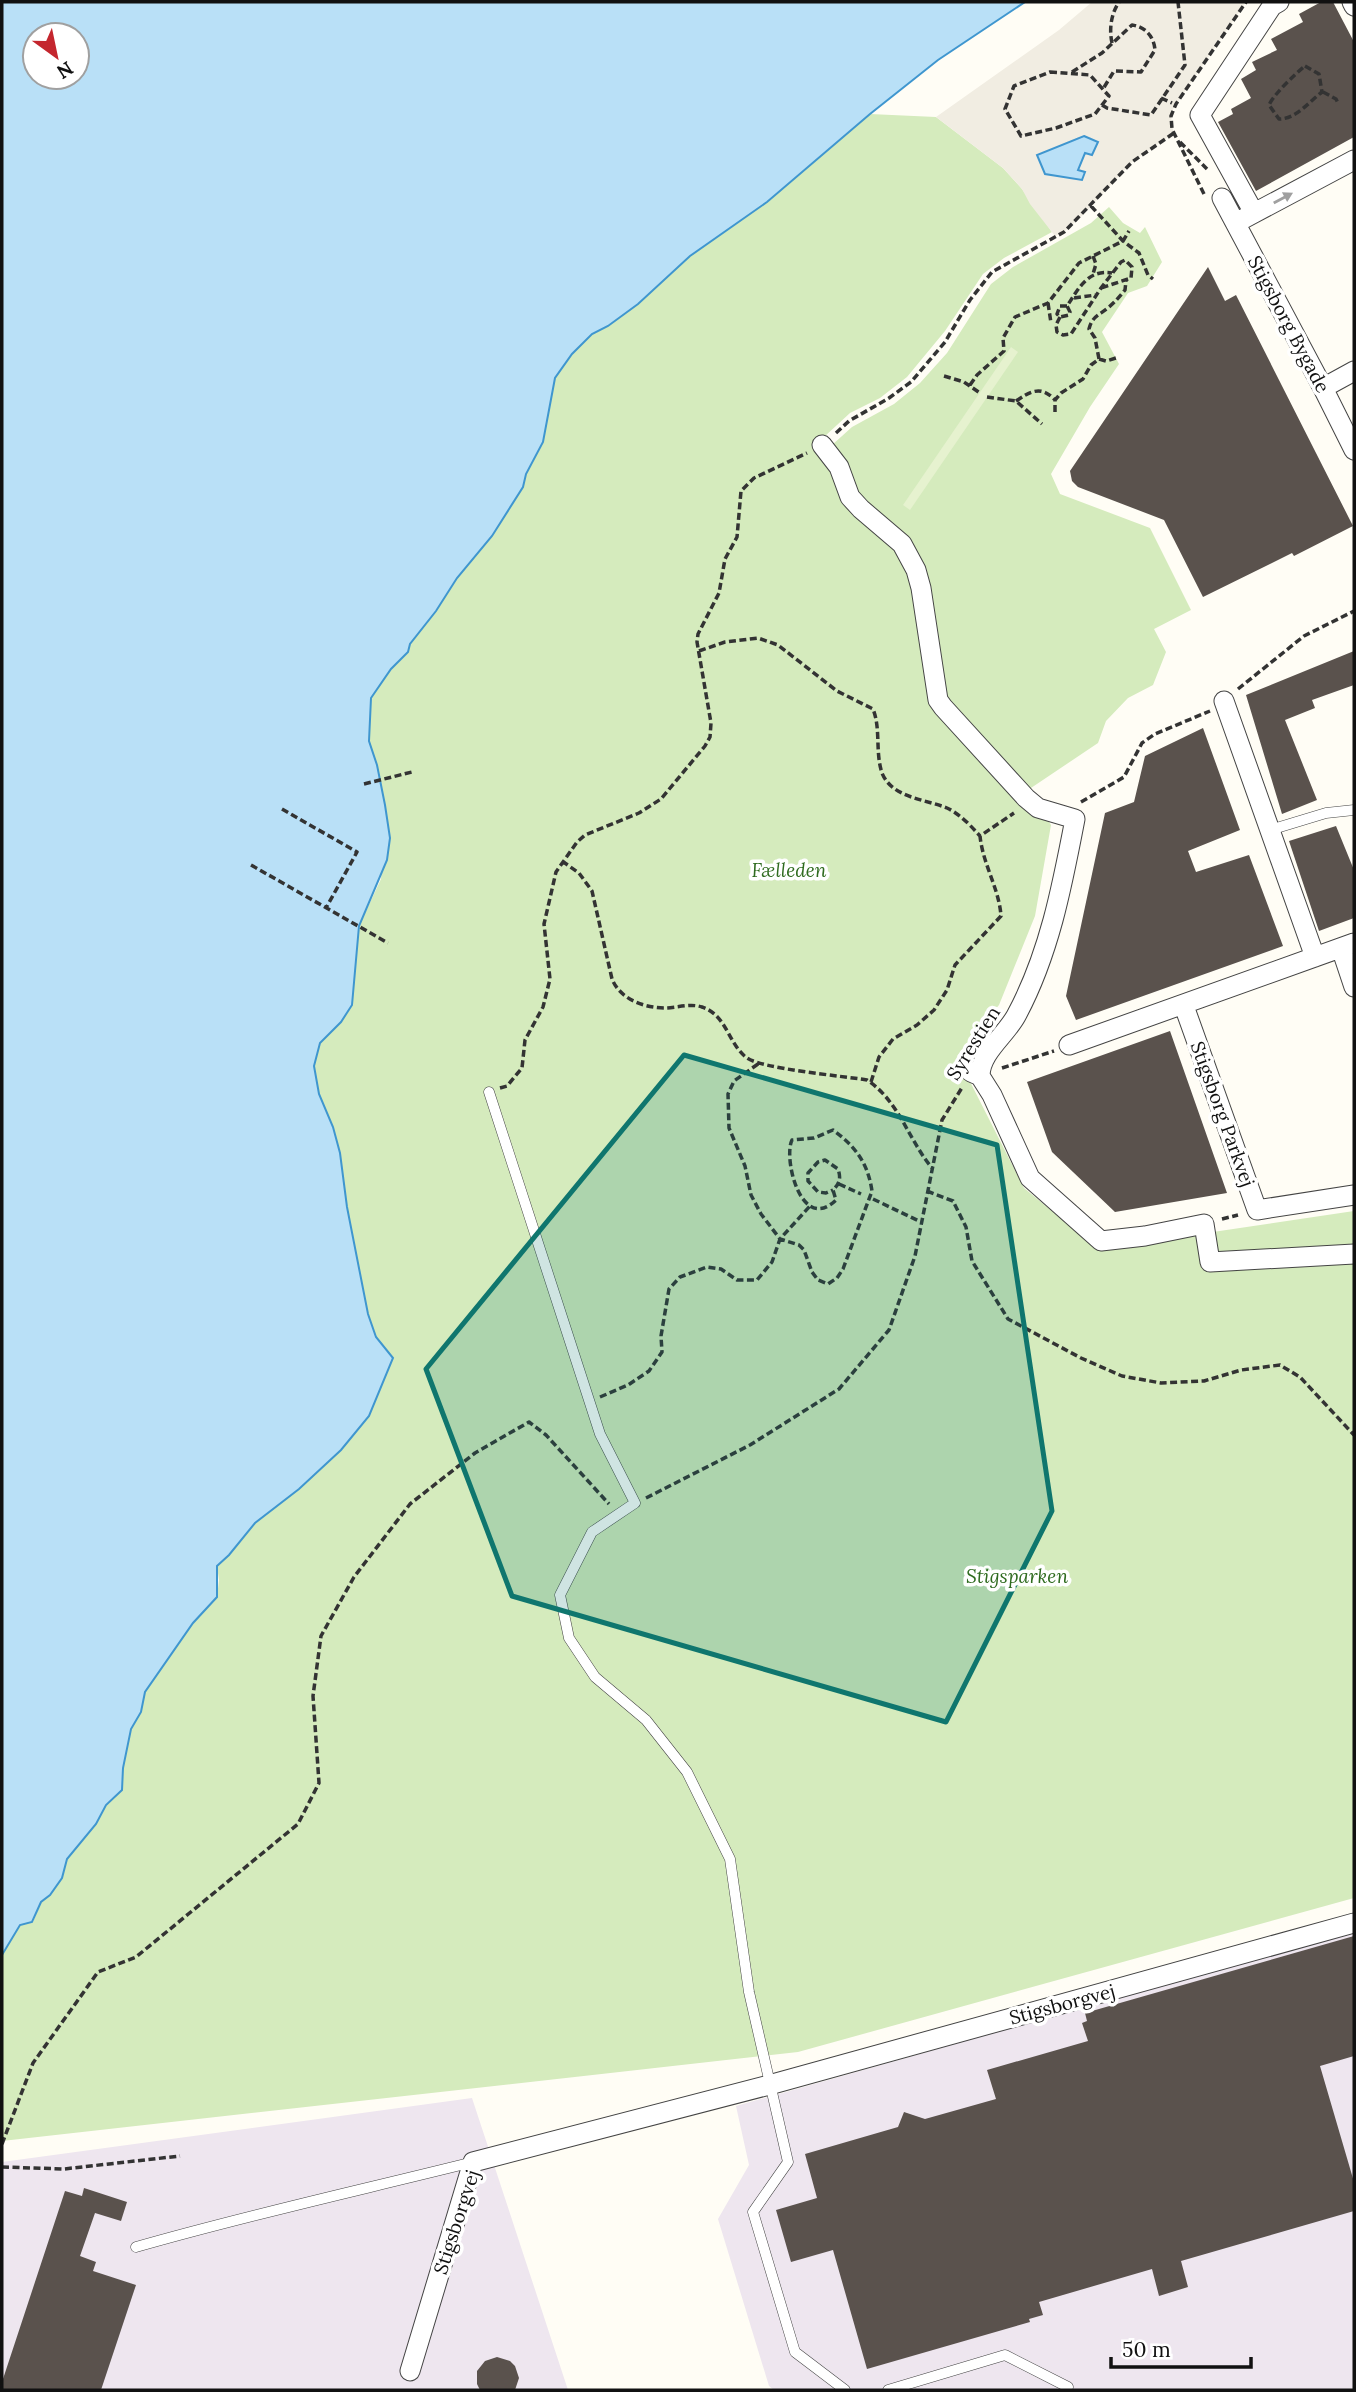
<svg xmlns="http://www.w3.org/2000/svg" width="1356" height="2392" viewBox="0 0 1356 2392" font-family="Lora,serif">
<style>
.industrial{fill:#eee6ef}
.green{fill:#d5ebbd}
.pitch{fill:#e6f2cf}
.plaza{fill:#f1ede2}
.water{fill:#b9e0f7;stroke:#3f96cf;stroke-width:2;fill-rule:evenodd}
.building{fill:#5a524d}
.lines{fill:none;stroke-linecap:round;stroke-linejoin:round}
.lane-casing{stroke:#444;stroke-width:11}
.street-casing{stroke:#444;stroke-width:21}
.path{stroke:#333;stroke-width:3.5;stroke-dasharray:7 3.5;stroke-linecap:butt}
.lane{stroke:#fff;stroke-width:10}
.street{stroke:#fff;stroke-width:19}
.oneway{fill:#a0a0a0}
.marked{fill:#0f766e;fill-opacity:0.2;stroke:#0f766e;stroke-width:5;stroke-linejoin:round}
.labels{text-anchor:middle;stroke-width:7;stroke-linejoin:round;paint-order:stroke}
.street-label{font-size:19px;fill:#111;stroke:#fff}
.park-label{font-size:19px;font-style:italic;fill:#2f6b1f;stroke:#fff}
</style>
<rect width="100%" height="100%" fill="#fffdf5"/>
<path class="industrial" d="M1354,1931v459h-580l-5,-4 -51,-167 31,-54 -13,-59z
M472,2098l96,292h-566v-228z"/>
<path class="green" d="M870,114l66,3 67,51 19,21 30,43 -48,26 -21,16 -38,57 -38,46 -27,21 -30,15 -26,24 8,8 20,-18 42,-23 26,-21 27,-30 44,-69 22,-17 78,-44 18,-16 14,16 17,10 5,-6 17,35 -15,24 -19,7 -26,39 17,32 -29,43 -39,67 9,20 90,34 41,82 -37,19 12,23 -13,33 -25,13 -22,23 -8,22 -70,47 23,35 -16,91 -36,89 -42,51 67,132 74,61 256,-38v687l-556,154 -796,89v-186l18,-30 13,-3 8,-20 9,-7 12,-17 5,-19 29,-35 10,-19 16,-15 1,-22 8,-39 10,-17 4,-20 48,-69 24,-26 2,-17 -2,-14 12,-11 26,-32 44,-34 42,-39 28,-34 24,-57 -17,-22 -8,-23 -21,-107 -7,-54 -7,-26 -14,-33 -5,-28 6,-23 31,-38 8,-79 22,-47 4,-74 -8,-40 -8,-24 2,-43 20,-29 17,-17 2,-8 26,-33 21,-33 35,-42 30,-49 4,-13 17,-33 12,-63 17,-24 20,-20 16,-8 30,-22 52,-48 77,-54z"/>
<path class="pitch" d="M1011,347l7,5 -108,158 -7,-5z"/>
<path class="plaza" d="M1092,2h154l-73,107 -2,13 3,11 -42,29 -48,52 -20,18 -9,4 -25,-32 -8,-15 -19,-21 -67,-51 123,-87z"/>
<path class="water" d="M2,2h1023l-87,58 -68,54 -103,88 -77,54 -52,48 -30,22 -16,8 -20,20 -17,24 -12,64 -17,32 -3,13 -31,49 -35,42 -21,33 -26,33 -2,8 -17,17 -20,29 -2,43 8,24 8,40 5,33 -3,22 -28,66 -7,79 -11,17 -21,21 -6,23 5,28 14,33 7,26 7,54 21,107 8,23 17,21 -24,58 -28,34 -42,39 -44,34 -26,32 -12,11v31l-24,26 -48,69 -4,20 -10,17 -8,39 -1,22 -16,15 -10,19 -29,35 -5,19 -12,17 -9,7 -9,20 -12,3 -18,30zM35,35h42v42h-42z
M1084,136l14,6 -6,13 -7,-2 -7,17 7,2 -3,8 -37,-6 -8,-19z"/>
<path class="building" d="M1321,2h12l21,40v95l-98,54 -38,-69 15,-8 -2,-5 20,-11 -10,-19 15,-9 -4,-8 25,-12 -6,-11 32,-17 -4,-8z
M1208,267l17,34 11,-6 117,231 -59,30 -2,-3 -89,44 -39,-77 -86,-33 -6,-6 -2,-10z
M1354,651v34l-42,15 3,8 -30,12 32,80 -35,14 -36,-119z
M1203,728l37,102 -52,21 8,21 53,-17 34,91 -207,74 -10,-24 39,-183 29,-11 11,-46z
M1336,826l18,44v48l-35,13 -30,-90z
M1170,1031l57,162 -112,19 -63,-60 -25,-70z
M1354,1936v120l-34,10 34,116v29l-173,50 7,26 -29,9 -7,-27 -113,33 4,13 -14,4 1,3 -163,47 -34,-119 -42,12 -15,-52 41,-12 -12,-44 93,-27 6,-15 21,7 71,-20 -9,-29 101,-29 -6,-18 5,-2 -2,-8z
M84,2188l43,14 -6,19 -26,-8 -15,43 16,6 -3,9 43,14 -35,105h-99v-8l63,-191 17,5z
M497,2357l13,4 5,5 4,12 -4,12h-35l-3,-6v-13l8,-10z"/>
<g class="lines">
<g class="lane-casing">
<path id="lane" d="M1270,830l56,-17 28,-3
M489,1092l111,342 35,69 -43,29 -32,63 9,43 26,39 51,43 41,52 43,87 19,133 39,170 -35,50 42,140 50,38
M136,2247c111,-32 225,-57 337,-85
M888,2390l117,-35 63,32"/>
</g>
<g class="street-casing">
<path id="street" d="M1352,2l2,4
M1222,198l101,190 31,62
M1254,213l-54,-98 72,-109 7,-4
M1243,219l111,-59
M1323,388l31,-17
M822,445l17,22 11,30 11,12 41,35 14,26 5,18 17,112 5,7 83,91 12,10 37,11c-13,68 -26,136 -59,197 -11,20 -36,37 -36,60
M1224,701l91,256
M1341,948l13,39
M1184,1006l73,204 97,-15
M1069,1045l285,-102
M971,1072l9,4 12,19 38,83 71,63 44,-5 59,-12 6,38 144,-8
M410,2371l63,-209 296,-77 585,-162"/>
</g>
<path class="path" d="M1112,43c-3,-14 -1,-29 7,-41
M1305,66l14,8 3,18c-13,10 -26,27 -43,27l-10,-14c5,-11 26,-31 36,-39z
M1050,72l40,3 19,21 -14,18 -39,14 -35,8 -16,-27 9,-23z
M1072,72l30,-19 30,-28c14,2 22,12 23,25l-14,22 -27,-1 -11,18
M1323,92l13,7 2,4
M1161,98l11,5
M1102,105l5,3 44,7 34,-50 -7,-63
M1180,142l27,27
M1204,194l-32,-65 -1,-13 5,-12 70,-102
M1091,206l32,35 16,12 9,22 5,4
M1093,256l3,8 -3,10
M1074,298l22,-3
M1048,303l3,20
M1067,306h-7l-3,8 3,3 9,-2 1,-3 -3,-6c12,-18 21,-37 45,-33
M1060,317l-4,8 1,7 6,3 8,-1 30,-46 20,-26 4,-2 7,7 -1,11 -30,10
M1099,359l-4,-21 -6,-9c3,-13 11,-14 20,-22 6,-5 11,-11 16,-17l1,-9
M944,376l20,6 16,11
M970,385l7,-10 27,-24 -1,-13 12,-21 33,-14 31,-40 44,-22 6,-10
M987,397l29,4 26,23
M1016,401c15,-10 25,-16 39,-1
M1055,412v-12l6,-7 22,-14 8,-14 8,-6 7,2 10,-3
M836,433l13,-12 40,-23 22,-16 34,-40 25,-42 22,-28 72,-40 68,-70 42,-29
M699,651l26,-9 33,-4 20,7 59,46 36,18c8,20 2,43 9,64 10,25 43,26 65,35 13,6 24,18 33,28
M1238,689l66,-53 50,-25
M364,784l48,-12
M1081,802l43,-25 18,-34 13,-9 55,-23
M282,809l75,43 -31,56
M562,861l17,12 13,18 20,88c8,20 32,29 53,29 11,0 25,-5 37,-1 25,8 26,37 45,51 16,11 96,18 120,22 32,21 41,59 65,88
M251,865l137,78
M758,1064l-24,17 -6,13 1,34 16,38 6,29 10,19 19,25 19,6 5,5 8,22 6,8 10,4 9,-6 6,-9 29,-78c-4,-28 -17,-45 -39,-61l-19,8 -22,2c-9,18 9,94 44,60l-3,-10c7,-7 8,-12 5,-21l-13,-9 -7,2 -10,11v8l10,11 8,1 7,-3
M1002,1068l52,-17
M871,1082l8,-25 14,-18 24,-14 17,-15 13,-20 8,-25 46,-49c-2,-28 -18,-51 -21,-80l34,-23
M500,1088l7,-2 15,-18 3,-28 18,-33 7,-28 -6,-55 12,-52 21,-30 8,-7 54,-22 22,-14 44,-53 5,-9 1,-14 -14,-81 1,-8 21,-41 6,-34 12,-22 4,-46 13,-13 53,-25
M839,1184l22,10
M927,1191l26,10 13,26 6,34 36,58 73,39 41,18 39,7 43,-2 37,-11 39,-5 20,12 54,58
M873,1199l48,23
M1222,1219l16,-4
M600,1397l28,-12 21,-14 13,-19 -1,-16 8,-47 11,-12 27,-10 14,2 16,11h20l15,-18 8,-23 30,-33
M646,1498l104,-53 89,-56 50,-59 26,-74 27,-136 21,-34
M2,2144l31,-81 65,-91 38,-15 162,-133 21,-41 -6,-87 8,-60 33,-59 56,-73 65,-51 54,-31 17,13 63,69
M2,2167l62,2 116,-13"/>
<use href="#lane" class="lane"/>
<use href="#street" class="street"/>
</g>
<defs><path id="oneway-solid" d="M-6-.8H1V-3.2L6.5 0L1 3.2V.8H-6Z" transform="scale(1.75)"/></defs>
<use class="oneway" href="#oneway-solid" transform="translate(1283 198) rotate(-28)"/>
<path class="marked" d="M684,1055l313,90 55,366 -106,211 -434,-126 -86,-227z"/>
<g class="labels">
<g class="street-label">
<text transform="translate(1289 324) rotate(62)" y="7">Stigsborg Bygade</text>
<text transform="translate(973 1043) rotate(-58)" y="7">Syrestien</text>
<text transform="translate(1223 1114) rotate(70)" y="7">Stigsborg Parkvej</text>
<text transform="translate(1062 2004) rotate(-15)" y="7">Stigsborgvej</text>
<text transform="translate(456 2222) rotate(-72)" y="7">Stigsborgvej</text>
</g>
<g class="park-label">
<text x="789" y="877">Fælleden</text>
<text x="1017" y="1583">Stigsparken</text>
</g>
</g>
<rect width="1356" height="2392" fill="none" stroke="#111111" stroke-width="7"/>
<g transform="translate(56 56) rotate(147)"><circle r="33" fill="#ffffff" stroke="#a0a0a0" stroke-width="2"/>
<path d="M0-5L12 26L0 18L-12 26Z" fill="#c4262e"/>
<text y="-10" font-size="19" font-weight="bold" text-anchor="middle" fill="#111111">N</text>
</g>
<path d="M1111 2357v10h140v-10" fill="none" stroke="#111111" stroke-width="3.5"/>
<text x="1122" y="2357" font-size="21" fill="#111111" stroke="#ffffff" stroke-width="5" paint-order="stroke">50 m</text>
</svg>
